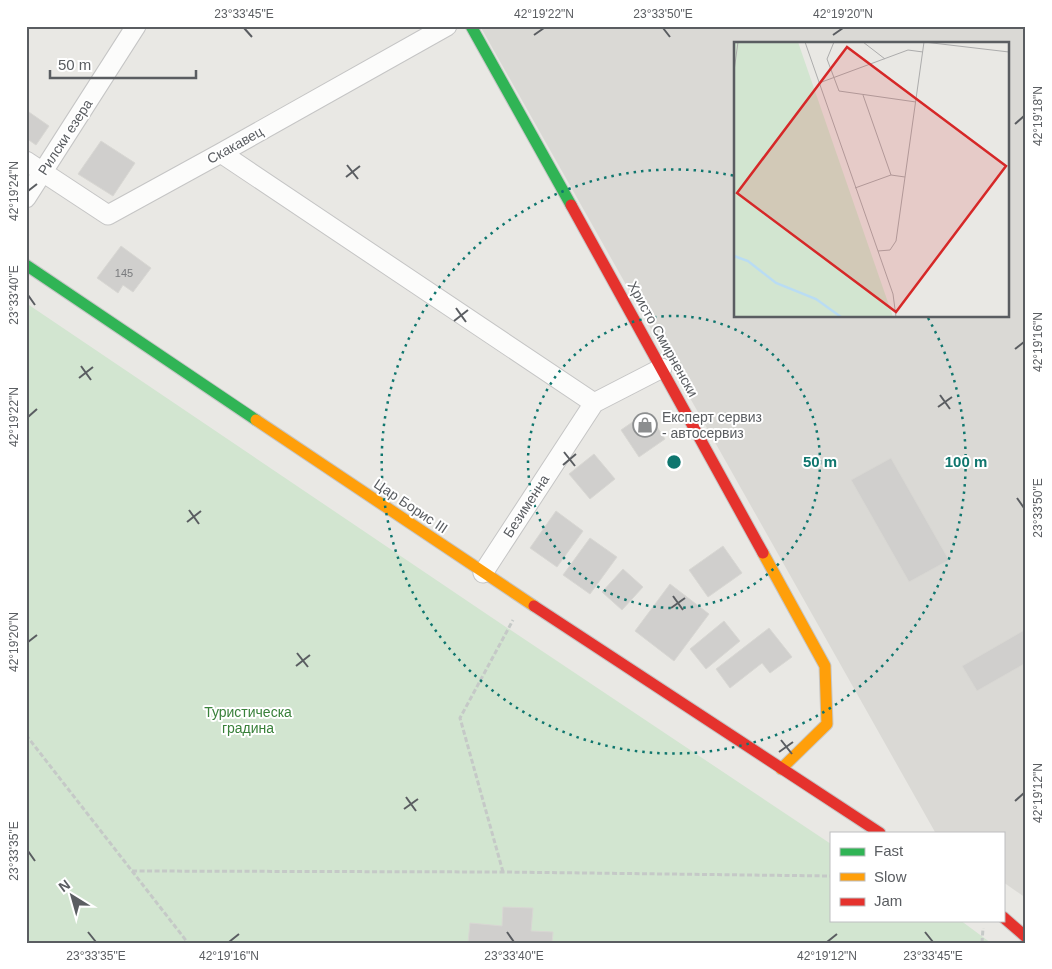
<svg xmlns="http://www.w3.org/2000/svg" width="1052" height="969" viewBox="0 0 1052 969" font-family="Arial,sans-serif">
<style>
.industrial{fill:#dad9d5;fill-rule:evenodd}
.green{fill:#d2e5d0}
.building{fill:#d0cfcd;stroke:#d8d7d3}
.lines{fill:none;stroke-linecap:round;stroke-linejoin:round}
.street-casing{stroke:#c5c5c5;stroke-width:21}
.fast-casing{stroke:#c6c6c6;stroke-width:13}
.slow-casing{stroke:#c6c6c6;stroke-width:13}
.jam-casing{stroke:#c6c6c6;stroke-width:13}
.path{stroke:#c5c9c7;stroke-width:3;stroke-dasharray:5 2.5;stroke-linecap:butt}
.street{stroke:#fcfcfb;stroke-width:19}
.fast{stroke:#30b455;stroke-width:11}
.slow{stroke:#ff9f0a;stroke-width:11}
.jam{stroke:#e5322d;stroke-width:11}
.ticks{fill:none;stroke:#5a5d61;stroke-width:2}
.ring{fill:none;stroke:#0f766e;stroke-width:2.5;stroke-dasharray:2.5 5}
.labels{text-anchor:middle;stroke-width:4;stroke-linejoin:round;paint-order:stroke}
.number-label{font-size:11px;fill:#797b7d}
.street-label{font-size:14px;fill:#5a5d61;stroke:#fff}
.poi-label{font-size:14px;fill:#5a5d61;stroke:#fff;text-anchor:start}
.park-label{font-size:14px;fill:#39813a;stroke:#fff}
.inset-river{fill:none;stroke:#b9dcf3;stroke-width:2.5}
.inset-road{fill:none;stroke:#acacac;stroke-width:1}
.view{fill:#d62828;fill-opacity:0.15;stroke:#d62828;stroke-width:2.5}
.inset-edge{fill:none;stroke:#5a5d61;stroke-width:2.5}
.centre{fill:#0f766e;stroke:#fff;stroke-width:2.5}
.ring-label{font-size:15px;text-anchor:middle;font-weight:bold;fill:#0f766e;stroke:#fff;stroke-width:4;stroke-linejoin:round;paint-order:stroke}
.neatline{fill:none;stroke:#5a5d61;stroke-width:2}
.ticks-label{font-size:12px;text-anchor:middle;fill:#5a5d61}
</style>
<rect width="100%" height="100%" fill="#e9e8e4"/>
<path class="industrial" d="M480,26h546v872l-23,-16v-49l-68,-1zM736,44h272v272h-272z"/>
<path class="green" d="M26,303l465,314 340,227v76h129l31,23h-965z"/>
<path class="building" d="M26,110l23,16 -13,19 -10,-7z
M101,141l34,22 -22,33 -35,-22z
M121,246l30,22 -18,24 -10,-7 -5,8 -21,-15z
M647,412l18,27 -26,18 -18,-27z
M594,454l21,25 -25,20 -21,-25z
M891,458l58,102 -40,22 -58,-102z
M556,511l27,20 -26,36 -27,-19z
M590,538l27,19 -27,37 -27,-19z
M723,546l19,27 -34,24 -19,-27z
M623,569l20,18 -21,23 -20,-18z
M670,584l39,30 -35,47 -39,-30z
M724,621l16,20 -34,28 -16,-20z
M769,628l23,29 -22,16 -8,-10 -32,25 -14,-19z
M1026,629v34l-49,28 -15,-25z
M503,907l30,1 -2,23 22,1 -1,11h-84l2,-20 32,3z"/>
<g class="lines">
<g class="street-casing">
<path id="street" d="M221,153l373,250
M26,161l82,54 113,-62 226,-127
M26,198l110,-172
M483,573l111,-170 68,-35"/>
</g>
<g class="fast-casing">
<path id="fast" d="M471,26l100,179
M26,265l230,155"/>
</g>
<g class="slow-casing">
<path id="slow" d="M256,420l278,186
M763,553l62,113 2,58 -46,45"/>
</g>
<g class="jam-casing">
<path id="jam" d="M571,205l192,348
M534,606l346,227
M1003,917l23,20"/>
</g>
<path class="path" d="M26,735l106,136 371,1 328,4
M132,871l56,72
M503,872l-43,-154 53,-98
M982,943l1,-15"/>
<use href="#street" class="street"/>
<use href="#fast" class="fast"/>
<use href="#slow" class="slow"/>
<use href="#jam" class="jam"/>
</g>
<path class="ticks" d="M244,28l8,9M663,28l7,9M534,35l10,-7M833,35l10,-7M1015,124l9,-8M347,165l11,14M346,177l14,-11M28,191l9,-7M28,295l7,10M456,308l10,14M454,321l14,-11M1015,349l9,-7M81,366l10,14M79,378l14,-11M940,395l10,14M938,407l14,-10M28,417l9,-8M564,452l11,14M563,465l13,-11M1017,498l7,10M189,510l10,14M187,522l14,-11M673,596l10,14M671,608l14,-10M28,642l9,-7M297,653l11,14M296,666l14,-11M781,740l11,14M779,752l14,-10M406,797l10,14M1015,801l9,-8M404,809l14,-10M28,851l7,10M88,932l8,10M507,932l7,10M925,932l8,10M229,942l10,-8M827,942l10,-8"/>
<g class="ring">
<circle cx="674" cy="462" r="146"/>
<path d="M928 318A292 292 0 1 1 735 176"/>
</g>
<defs>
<g id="shop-ring" transform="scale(1.25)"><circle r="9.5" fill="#fff" stroke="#8c8e8f" stroke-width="1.5"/><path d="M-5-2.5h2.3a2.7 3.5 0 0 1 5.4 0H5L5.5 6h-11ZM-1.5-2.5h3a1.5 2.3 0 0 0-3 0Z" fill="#8c8e8f"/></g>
</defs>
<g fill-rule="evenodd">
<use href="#shop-ring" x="645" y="425"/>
</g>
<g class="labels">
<g class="number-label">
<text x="124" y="277">145</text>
</g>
<g class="street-label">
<text transform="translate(65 137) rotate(-57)" y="5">Рилски езера</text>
<text transform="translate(235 145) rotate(-29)" y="5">Скакавец</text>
<text transform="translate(663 339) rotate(61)" y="5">Христо Смирненски</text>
<text transform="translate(411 506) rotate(34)" y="5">Цар Борис III</text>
<text transform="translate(526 506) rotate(-57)" y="5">Безименна</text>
</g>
<g class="poi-label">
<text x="662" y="422">Експерт сервиз<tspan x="662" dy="16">- автосервиз</tspan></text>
</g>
<g class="park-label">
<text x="248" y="717">Туристическа<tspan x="248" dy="16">градина</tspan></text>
</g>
</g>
<g transform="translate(734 42)">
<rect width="275" height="275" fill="#e9e8e4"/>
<path d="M0,0h64l95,275h-159z" fill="#d2e5d0"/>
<path class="inset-river" d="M0,214l14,5 28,22 40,16 25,18"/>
<path class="inset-road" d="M71,0l88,252 3,23M100,0l-7,17 12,32 77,11M129,0l22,17M190,0l85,10M0,29l4,-29M85,41l89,-33 15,2M129,53l28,80M121,146l36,-13 14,2M144,209l12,-1 6,-9 28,-199"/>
<path class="view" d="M113,5l159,119 -110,146 -159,-119z"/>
<rect width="275" height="275" class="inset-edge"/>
</g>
<circle cx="674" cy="462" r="8" class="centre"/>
<g class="ring-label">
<text x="820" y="467">50 m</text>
<text x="966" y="467">100 m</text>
</g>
<rect width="1052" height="969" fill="none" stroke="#ffffff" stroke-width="55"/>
<rect x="830" y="832" width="175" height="90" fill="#ffffff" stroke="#bdbec0"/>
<rect x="840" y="848" width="25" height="8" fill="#30b455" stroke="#bdbec0"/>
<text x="874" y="856" font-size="15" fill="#5a5d61">Fast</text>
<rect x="840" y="873" width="25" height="8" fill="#ff9f0a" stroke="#bdbec0"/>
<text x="874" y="882" font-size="15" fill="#5a5d61">Slow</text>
<rect x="840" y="898" width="25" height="8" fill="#e5322d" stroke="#bdbec0"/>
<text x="874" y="906" font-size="15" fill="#5a5d61">Jam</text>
<g transform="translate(72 896) rotate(323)" stroke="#ffffff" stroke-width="4" paint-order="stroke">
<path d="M0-4L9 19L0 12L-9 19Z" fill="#5a5d61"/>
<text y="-8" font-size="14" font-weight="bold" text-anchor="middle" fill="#5a5d61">N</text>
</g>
<path d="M50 70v8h146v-8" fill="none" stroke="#5a5d61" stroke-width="2.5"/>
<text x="58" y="70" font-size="15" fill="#5a5d61" stroke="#ffffff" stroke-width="4" paint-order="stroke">50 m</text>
<rect x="28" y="28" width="996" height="914" class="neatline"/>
<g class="ticks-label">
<text x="244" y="18">23°33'45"E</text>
<text x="544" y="18">42°19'22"N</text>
<text x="663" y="18">23°33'50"E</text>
<text x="843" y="18">42°19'20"N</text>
<text transform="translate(1038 116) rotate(-90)" y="4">42°19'18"N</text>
<text transform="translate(14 191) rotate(-90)" y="4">42°19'24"N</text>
<text transform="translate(14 295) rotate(-90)" y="4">23°33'40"E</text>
<text transform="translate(1038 342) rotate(-90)" y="4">42°19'16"N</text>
<text transform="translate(14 417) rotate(-90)" y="4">42°19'22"N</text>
<text transform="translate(1038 508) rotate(-90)" y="4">23°33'50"E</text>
<text transform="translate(14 642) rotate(-90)" y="4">42°19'20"N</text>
<text transform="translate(1038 793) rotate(-90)" y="4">42°19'12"N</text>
<text transform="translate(14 851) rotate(-90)" y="4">23°33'35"E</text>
<text x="96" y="960">23°33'35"E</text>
<text x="229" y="960">42°19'16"N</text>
<text x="514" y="960">23°33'40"E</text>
<text x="827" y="960">42°19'12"N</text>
<text x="933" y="960">23°33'45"E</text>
</g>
</svg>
